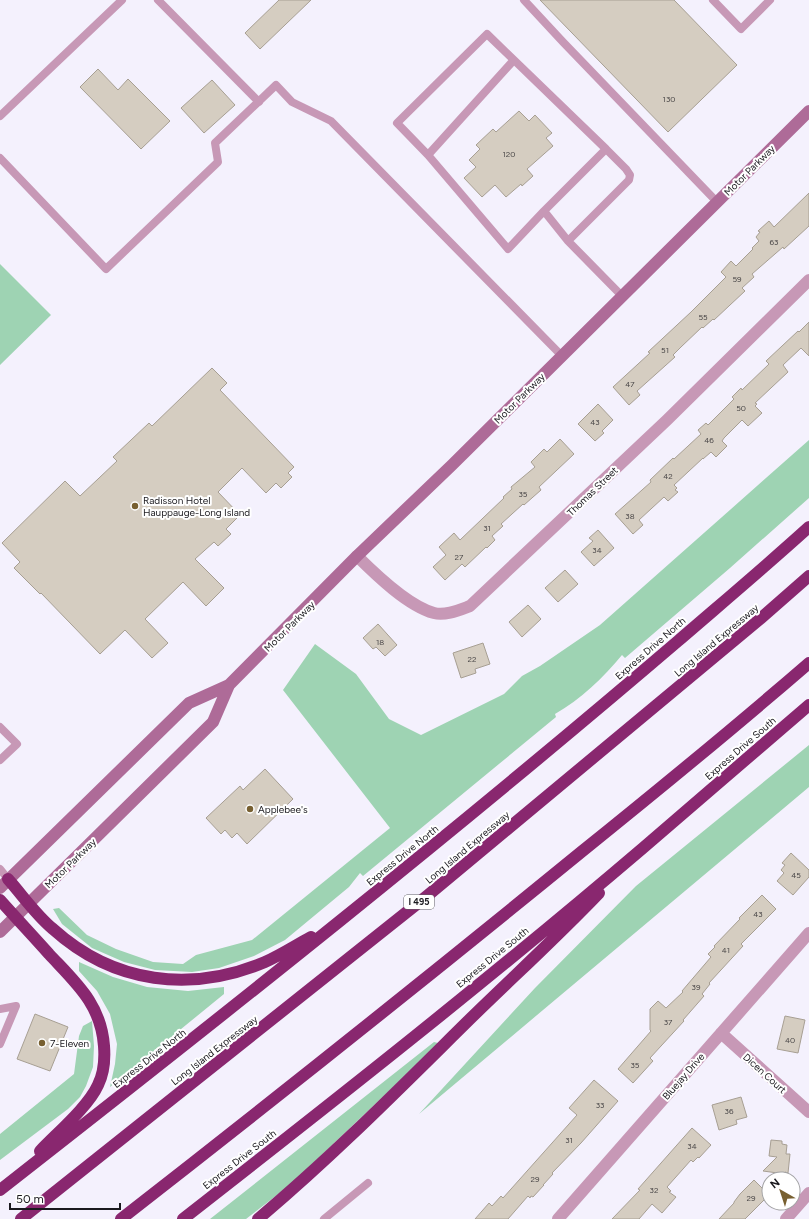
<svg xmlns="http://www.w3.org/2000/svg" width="809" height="1219" viewBox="0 0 809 1219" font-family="Figtree,sans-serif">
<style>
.green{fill:#9ed3b3}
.building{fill:#d5cdc1;stroke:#a79f93}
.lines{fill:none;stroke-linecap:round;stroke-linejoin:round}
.lane{stroke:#c798b6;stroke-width:8}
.street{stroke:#c798b6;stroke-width:12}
.secondary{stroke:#ae6b98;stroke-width:12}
.highway{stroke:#89276f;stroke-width:12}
.poi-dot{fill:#786031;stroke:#fff;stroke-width:1.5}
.labels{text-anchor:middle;stroke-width:4;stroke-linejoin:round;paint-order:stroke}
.number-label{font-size:8px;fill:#494647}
.shield{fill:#fff;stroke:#5f5e62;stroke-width:1}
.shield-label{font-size:9px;font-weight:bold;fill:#1a191e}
.street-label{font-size:10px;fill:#1a191e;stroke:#fff}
.poi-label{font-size:10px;fill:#1a191e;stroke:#fff;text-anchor:start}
</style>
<rect width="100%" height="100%" fill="#f4f1fd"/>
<path class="green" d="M0,264l51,51 -51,50z
M809,440v58l-79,70 -105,90 -3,-3c-18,22 -42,45 -67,59l1,3 -193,159 -3,-3 -11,14 -64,53 -31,16 -35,12 -27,4 -37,-2 -31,-8 -32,-14 -30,-24 -9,-15 6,-1 28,27 29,14 37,13 30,2 13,-9 56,-15 138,-112 -107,-138 32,-46 41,30 33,45 32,16 83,-41 18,-18 18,-10 60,-41z
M809,745v42l-390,327 116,-126 101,-102z
M79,962l34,15 34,10 41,4 36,-4v7l-114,93 5,-23 2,-20 -7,-30 -13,-23 -18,-20z
M92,1021l2,25 -1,21 -7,19 -6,11 -12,12 -68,51v-26l74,-60 5,-38 4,-10z
M434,1042l4,1 -46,45 -102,97 -44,34h-36z"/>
<path class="building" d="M279,0h32l-51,49 -15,-16z
M540,0h134l63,65 -69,67z
M98,69l20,21 10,-11 42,42 -29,28 -61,-62z
M212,80l23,25 -31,28 -23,-25z
M519,111l10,10 6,-6 17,18 -6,5 7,8 -26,23 6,7 -11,10 -1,-2 -15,13 -11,-12 -13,12 -18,-19 12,-11 -7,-7 11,-11 -4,-4 17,-16 3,3z
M809,193v33l-25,23 -1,-2 -31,27 2,3 -12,11 3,3 -31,29 -1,-1 -10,9 -1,-1 -21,20 -8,8 2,2 -38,34 3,4 -11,10 -16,-18 37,-34 -2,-1 43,-40 35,-35 -5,-5 10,-11 5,5 17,-17 -1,-1 7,-7 -3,-4 4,-5 -2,-1 11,-10 5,6z
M809,322v34l-8,-8 -18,17 5,7 -33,31 2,1 -2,2 7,7 -14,13 -6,-6 -18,18 -2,3 5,5 -11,11 -5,-5 -8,7v-1l-29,27 3,3 -2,2 3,2 -10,9 -4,-4 -25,23 4,5 -10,9 -18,-20 36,-32 -1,-2 23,-22 1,1 27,-25 -3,-4 8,-7 2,2 26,-26 -2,-2 9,-9 1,2 27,-26 -3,-3 32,-30 1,1z
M212,368l15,15 -7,7 74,77 -6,6 4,4 -11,11 -5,-5 -10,10 -24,-25 -24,24 22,23 -14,14 5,5 -13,12 -4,-4 -19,17 29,29 -18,18 -23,-24 -38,37 23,24 -16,15 -27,-28 -25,24 -59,-61 -1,1 -26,-26 6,-6 -18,-19 63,-62 15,15 37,-35 -4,-4 36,-34 3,3z
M598,404l15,16 -11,11 2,2 -9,8 -17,-17z
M560,439l14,15 -35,33 2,3 -17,15 -1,-1 -22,20 2,2 -11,10 3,4 -8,8 -1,-1 -21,20 -3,-3 -17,16 -12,-13 13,-12 -7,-8 15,-14 6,7 44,-42 -1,-1 9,-8 -1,-2 24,-20 -4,-5 13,-13 3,3z
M598,530l16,18 -20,18 -13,-14 12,-11 -4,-3z
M565,570l13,14 -20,18 -13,-14z
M528,605l13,14 -19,18 -13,-15z
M378,624l19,21 -12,11 -9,-9 -3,2 -10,-11z
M483,643l7,21 -15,5 1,4 -15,5 -8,-25z
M265,769l28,30 -46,45 -10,-11 -5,5 -7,-8 -4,4 -15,-16 34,-32 3,4z
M791,853l18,17v7l-16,18 -16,-14 7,-8 -3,-3 4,-5 -3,-2z
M762,895l14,14 -35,35 2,2 -34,37 1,1 -8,10 2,2 -21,24 1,1 -34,37 3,3 -20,22 -15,-14 33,-38 -1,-1v-21l8,-8 8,7 17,-16 -1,-1 29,-34 -3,-3 7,-7 -1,-1 26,-27 -1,-1z
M35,1014l33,13 -18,44 -33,-12z
M785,1016l20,4 -7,33 -21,-4z
M594,1080l24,21 -37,42 -29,30 1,1 -10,11h1l-11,12 -2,-1 -1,2 -2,-2 -20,23h-33l14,-16 3,3 9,-10 2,2 74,-83 -8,-7z
M741,1097l6,20 -11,3 1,4 -18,6 -7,-25z
M692,1128l19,17 -12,13 -1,-1 -5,5 -2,-2 -24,27 4,4 -2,1 7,5 -14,16 -10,-9 -13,15h-27l28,-29 -2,-1z
M771,1140l11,1v3l5,1 -1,9h4l-2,19 -3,-1v2l-22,-3 14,-14 -8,-1z
M754,1180l15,15 -24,24h-26l15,-16v-1l6,-8z"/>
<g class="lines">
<path class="lane" d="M158,0l101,102
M524,0l39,42 154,160
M713,0l28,29 29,-29
M487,34l119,115 -62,62 -36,38 -80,-94 -31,-32z
M0,116l122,-116
M428,155l85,-94
M0,158l106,111 112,-107 -3,-19 61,-58 16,17 39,19 231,235
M544,211l24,30 54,55
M568,241l61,-61 1,-5 -4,-6 -20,-20
M0,727l17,17 -17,16
M0,869l8,10
M0,1009l16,-3 -16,38
M324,1219l44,-36"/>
<path class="street" d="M357,556c19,19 51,50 77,57 11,3 25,-3 36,-7l197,-186 142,-140
M721,1033l88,79
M558,1219l251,-286
M786,1219l23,-26"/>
<path class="secondary" d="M0,888l189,-185 40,-18
M0,932l213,-210 16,-37 128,-129 95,-91 357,-354"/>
<path class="highway" d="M8,879c15,17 28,36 45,50 61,55 138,64 212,33 16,-7 31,-17 46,-25
M0,900c16,18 33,36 49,54 27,29 52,50 55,92 1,13 0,27 -6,39 -10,22 -41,48 -58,66
M0,1190c229,-179 457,-360 678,-549 44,-38 88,-75 131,-114
M21,1219l406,-323 333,-277 49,-43
M121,1219c154,-120 307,-242 459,-366 77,-62 154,-125 229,-190
M183,1219c155,-121 310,-243 460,-371 55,-47 111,-96 166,-143
M258,1219c75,-63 144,-133 213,-201 43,-42 87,-82 128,-125"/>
</g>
<g class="poi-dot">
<circle cx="135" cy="506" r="4"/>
<circle cx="250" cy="809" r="4"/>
<circle cx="42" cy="1043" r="4"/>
</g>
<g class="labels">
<g class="number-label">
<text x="669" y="102">130</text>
<text x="509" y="157">120</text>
<text x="774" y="245">63</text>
<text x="737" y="282">59</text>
<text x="703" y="320">55</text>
<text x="665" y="353">51</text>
<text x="630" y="387">47</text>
<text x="741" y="411">50</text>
<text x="595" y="425">43</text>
<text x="709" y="443">46</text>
<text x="668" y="479">42</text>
<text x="523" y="497">35</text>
<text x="630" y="519">38</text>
<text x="487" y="531">31</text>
<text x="597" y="553">34</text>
<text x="459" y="560">27</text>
<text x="380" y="645">18</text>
<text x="472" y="662">22</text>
<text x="796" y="878">45</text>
<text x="758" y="917">43</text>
<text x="726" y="953">41</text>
<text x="696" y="990">39</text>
<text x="668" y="1025">37</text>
<text x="790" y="1043">40</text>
<text x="635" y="1068">35</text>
<text x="600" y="1108">33</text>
<text x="729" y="1114">36</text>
<text x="569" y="1143">31</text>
<text x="692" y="1149">34</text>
<text x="535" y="1182">29</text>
<text x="654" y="1193">32</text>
<text x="751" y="1201">29</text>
</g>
<rect class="shield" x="404" y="895" width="30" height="14" rx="3"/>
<g class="shield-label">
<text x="419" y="905">I 495</text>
</g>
<g class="street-label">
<text transform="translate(749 170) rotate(-45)" y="4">Motor Parkway</text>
<text transform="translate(519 398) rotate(-45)" y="4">Motor Parkway</text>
<text transform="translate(592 491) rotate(-44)" y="4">Thomas Street</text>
<text transform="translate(289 626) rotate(-45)" y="4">Motor Parkway</text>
<text transform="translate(716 640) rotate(-40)" y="4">Long Island Expressway</text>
<text transform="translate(650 648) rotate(-41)" y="4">Express Drive North</text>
<text transform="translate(740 748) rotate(-41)" y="4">Express Drive South</text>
<text transform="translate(467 847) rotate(-40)" y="4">Long Island Expressway</text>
<text transform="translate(402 855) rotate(-39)" y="4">Express Drive North</text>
<text transform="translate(70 863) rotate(-44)" y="4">Motor Parkway</text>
<text transform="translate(492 957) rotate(-39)" y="4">Express Drive South</text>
<text transform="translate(214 1050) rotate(-38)" y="4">Long Island Expressway</text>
<text transform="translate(149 1058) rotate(-38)" y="4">Express Drive North</text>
<text transform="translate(765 1073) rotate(42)" y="4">Dicen Court</text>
<text transform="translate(683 1076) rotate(-49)" y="4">Bluejay Drive</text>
<text transform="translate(239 1159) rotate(-38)" y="4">Express Drive South</text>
</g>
<g class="poi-label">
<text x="143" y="504">Radisson Hotel<tspan x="143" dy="12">Hauppauge-Long Island</tspan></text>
<text x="258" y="813">Applebee's</text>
<text x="50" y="1047">7-Eleven</text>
</g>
</g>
<g transform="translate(781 1191) rotate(321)"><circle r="19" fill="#ffffff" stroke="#a3a3a5"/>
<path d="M0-3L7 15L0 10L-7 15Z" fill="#786031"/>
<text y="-6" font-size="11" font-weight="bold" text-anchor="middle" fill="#1a191e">N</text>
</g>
<path d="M10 1203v6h110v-6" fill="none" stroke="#1a191e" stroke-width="2"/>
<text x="16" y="1203" font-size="12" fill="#1a191e" stroke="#ffffff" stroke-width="3" paint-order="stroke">50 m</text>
</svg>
